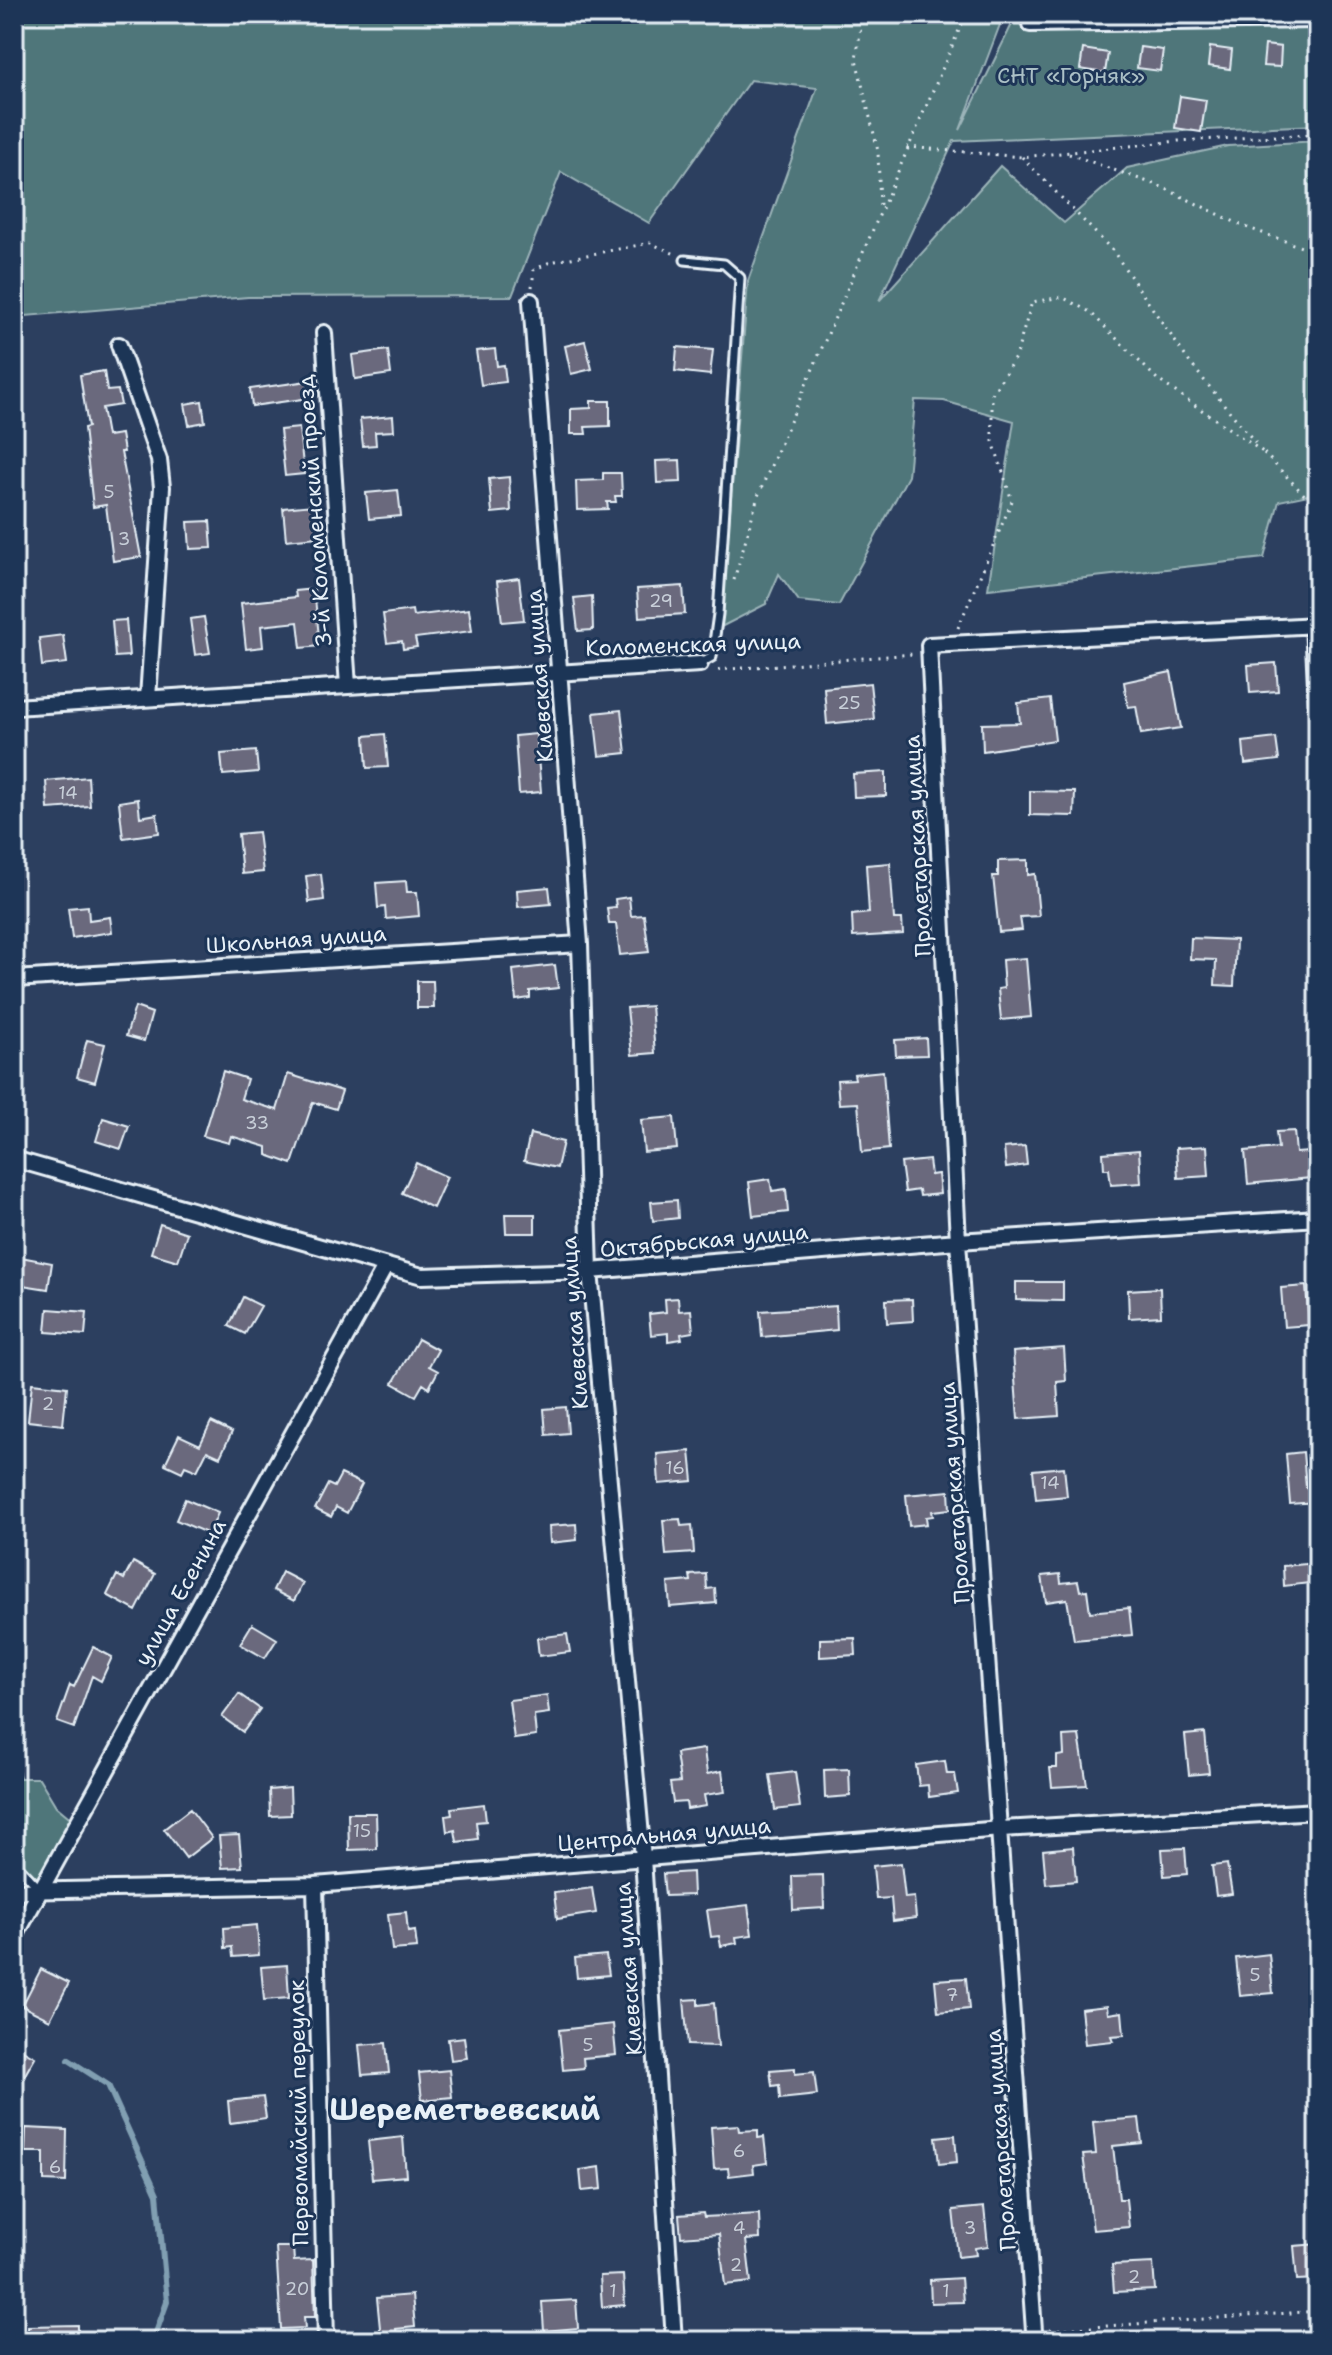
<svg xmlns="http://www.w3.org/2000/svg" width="1332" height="2355" viewBox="0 0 1332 2355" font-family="'Shantell Sans',sans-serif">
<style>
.green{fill:#4f767a;stroke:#9cb4b9;stroke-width:2}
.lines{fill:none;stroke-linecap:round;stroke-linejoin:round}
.stream{stroke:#819fb2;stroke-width:6}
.building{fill:#6a697d;stroke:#e8f1f8;stroke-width:2}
.service-casing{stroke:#e8f1f8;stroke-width:13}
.minor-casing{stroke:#e8f1f8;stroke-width:20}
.path{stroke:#e8f1f8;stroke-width:3;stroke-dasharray:2 6;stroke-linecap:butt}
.service{stroke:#1d3557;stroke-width:7}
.minor{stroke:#1d3557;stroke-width:14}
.labels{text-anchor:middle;stroke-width:6;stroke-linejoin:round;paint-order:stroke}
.number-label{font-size:18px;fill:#c8cfd9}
.park-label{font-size:22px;fill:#abc0c6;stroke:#1d3557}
.street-label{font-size:22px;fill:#e8f1f8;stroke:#1d3557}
.district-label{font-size:30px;font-weight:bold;fill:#e8f1f8;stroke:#1d3557}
</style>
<rect width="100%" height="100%" fill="#2c3f5f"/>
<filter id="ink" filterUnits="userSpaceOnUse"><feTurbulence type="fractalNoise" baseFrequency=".0125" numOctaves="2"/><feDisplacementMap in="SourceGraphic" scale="16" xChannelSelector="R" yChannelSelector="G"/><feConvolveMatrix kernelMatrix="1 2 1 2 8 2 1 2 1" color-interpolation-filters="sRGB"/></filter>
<g filter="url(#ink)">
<path class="green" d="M14,14h990l-44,116 57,-116h301v111l-364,16 -75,160 121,-135 64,57 63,-55 101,-22 90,-5v352l-39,8 -15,57 -276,31 26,-168 -70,-20 -29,-1 -7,76 -69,129 -40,-4 -20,-27 -13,30 -45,23 27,-346 69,-193 -67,-8 -101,143 -88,-51 -49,124 -264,1 -234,20z
M14,1754l6,24h19l17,28 18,15 -34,61 -26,-27z"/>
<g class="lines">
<path class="stream" d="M69,2060l39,25 49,109 10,108 -14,39"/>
</g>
<path class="building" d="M1265,45l16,2 -1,20 -17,-1z
M1140,47l23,3 -3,21 -23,-3z
M1210,47l22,3 -2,19 -22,-3z
M1083,49l25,4 -3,20 -25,-4z
M1180,96l26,4 -5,32 -26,-4z
M585,341l7,28 -21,5 -6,-28z
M677,347l36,3 -3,25 -35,-4z
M495,349l2,17 7,-1 2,17 -25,3 -5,-34z
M388,350l3,24 -36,5 -3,-24z
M104,371l3,20 11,-1 3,15 -19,3 5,28 14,-2 3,18h-3l20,105 -28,4 -7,-56 -13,2 -9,-79 4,-1 -8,-52z
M308,381l2,17 -58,8 -2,-17z
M202,401l3,21 -16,3 -4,-21z
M591,401h19v25l-25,1 1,7h-15v-25l20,-1z
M393,416l1,15 -19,1 1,13 -13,1 -3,-27z
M299,428l5,46 -19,2 -5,-46z
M680,460l1,22 -24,1 -1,-22z
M603,473h18l1,23h-7l1,6h-9l1,7 -31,1 -1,-29 27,-1z
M509,477l2,34 -19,2 -3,-34z
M398,490l3,26 -32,3 -3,-26z
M313,505l4,32 -31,3 -3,-32z
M210,521l2,27 -22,1 -2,-27z
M519,578l5,42 -22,2 -5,-41z
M683,586l2,28 -46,3 -2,-28z
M314,589l6,57 -19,2 -3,-26 -37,4 2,21 -17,2 -5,-46 55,-6 -1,-6z
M592,596l1,34 -15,1 -4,-33z
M469,609l3,22 -57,7 2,9 -14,2 -1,-8 -15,2 -4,-29 29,-4 1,6z
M204,617l6,36 -15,2 -5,-36z
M126,620l3,36 -14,1 -3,-36z
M63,635l4,28 -25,3 -3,-28z
M1276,663l2,28 -28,2 -2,-28z
M1171,672l10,56 -40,6 -5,-28 -8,1 -4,-25z
M870,683l4,36 -47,5 -3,-36z
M1050,699l5,41 -72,11 -1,-27 38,-1 -2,-20z
M621,710l5,43 -27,3 -5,-43z
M385,734l3,33 -21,1 -2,-32z
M536,734l5,58 -22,2 -4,-58z
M1276,738l3,22 -34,4 -2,-22z
M256,751l2,21 -35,3 -2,-21z
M886,772v24l-32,1 -1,-23z
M88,777l2,29 -42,3 -2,-28z
M1030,791l45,1 -1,24 -44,-1z
M138,799l2,18 17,-3 2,19 -36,5 -4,-36z
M258,832l5,40 -21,2 -4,-40z
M1028,860v15l7,-1 4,42 -19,1 2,13 -23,2 -6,-56h5v-15z
M890,863l4,56h8l1,15 -50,3 -1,-22 17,-2 -3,-48z
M321,874l3,26 -15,2 -3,-26z
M406,881l1,11h10l2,24 -33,3 -1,-12 -7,1 -2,-25z
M549,887l2,17 -33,3 -1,-17z
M629,897l2,19 13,-1 5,37 -29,3 -4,-31h-7l-2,-16 9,-1 -1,-8z
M88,906l1,14 21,-3 2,15 -40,6 -4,-30z
M1191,938l45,2 -2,46 -19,-1 1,-25 -26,-1z
M1026,958l5,59 -30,3 -3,-31 6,-1 -2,-28z
M555,965l3,23 -28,3v7l-14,2 -3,-30z
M417,981h16l1,27h-17z
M651,1006l4,47 -23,2 -5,-47z
M135,1007l17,6 -8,28 -18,-5z
M926,1038l1,17 -31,1 -1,-16z
M87,1040l18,4 -10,38 -18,-5z
M223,1071l24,8 -6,20 36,11 11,-36 54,17 -6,18 -23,-7 -21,62 -25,-9v-8l-36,-11 -2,7 -26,-7z
M883,1071l6,78 -27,3 -4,-49 -19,1 -2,-24 18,-1 -1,-5z
M674,1117l3,32 -33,3 -3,-32z
M103,1118l26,8 -8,23 -25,-8z
M1294,1131l2,22 13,-1 2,26 -63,6 -3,-33 33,-3 -2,-16z
M530,1134l33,8 -6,26 -33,-7z
M1025,1146l2,19 -21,3 -2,-20z
M1207,1146l2,30 -31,2 -2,-30z
M1139,1150l2,33 -30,2 -2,-16h-5l-1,-16z
M929,1160l2,15 7,-1 2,20 -20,2 -1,-6 -14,2 -4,-29z
M416,1163l31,14 -14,31 -31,-15z
M770,1179l2,12 14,-2 2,23 -35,4 -4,-34z
M677,1200l1,18 -25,3 -2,-19z
M505,1214h30v19h-29z
M160,1224l27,9 -9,28 -27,-8z
M21,1257l31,6 -4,26 -32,-5z
M1016,1282h47v19l-47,-1z
M1306,1286l3,39 -25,2 -3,-39z
M1160,1288l1,28 -32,2 -1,-28z
M243,1297l18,9 -16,28 -16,-8z
M678,1298l1,13 12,-1 2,22 -12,2 1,5 -14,2v-8l-17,2 -2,-21 17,-2 -1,-13z
M912,1299l1,22 -26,2 -1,-23z
M836,1306l1,24 -75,7 -2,-26z
M48,1309l39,3 -2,23 -39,-3z
M418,1339l20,11 -9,16 9,5 -9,17 -6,-4 -7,12 -23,-13z
M1064,1348l2,33 -9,1 2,34 -41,3 -5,-67z
M32,1383l35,4 -4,38 -35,-4z
M566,1407l2,26 -22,2 -2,-26z
M211,1422l21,10 -12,25 -13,-6 -10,20 -12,-5 -3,6 -17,-8 14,-29 21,10z
M690,1451l3,30 -34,3 -2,-30z
M1303,1452l3,36h9l1,14 -26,2 -4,-50z
M1064,1467l3,29 -31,3 -3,-29z
M341,1474l21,10 -15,29 -11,-6 -5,10 -16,-8 13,-25 6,3z
M949,1491l1,18 -18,2 1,5 -7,1 1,7 -18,2 -3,-31z
M185,1499l33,14 -9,21 -33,-14z
M680,1519l1,7 11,-1 2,28 -28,2 -3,-35z
M576,1524l1,16 -27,3 -1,-17z
M133,1562l22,12 -19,37 -29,-16 10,-20 7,4z
M1318,1563v19l-34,4 -1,-20z
M282,1572l21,11 -9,18 -21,-11z
M706,1574l1,15 8,-1 1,15 -46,4 -2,-24 23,-2 -1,-6z
M1060,1574l1,9 17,-2 2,10 7,-1 3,22 39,-4 3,27 -58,5 -7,-41 -21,3 -4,-26z
M252,1624l25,15 -12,19 -25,-14z
M567,1634l3,18 -31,4 -2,-18z
M855,1638l1,17 -36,2v-18z
M93,1647l19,10 -11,24 -9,-5 -18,52 -17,-6 13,-37 4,2z
M239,1694l21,15 -17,23 -21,-15z
M547,1695l2,18 -15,2 2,21 -22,3 -5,-39z
M1205,1733l4,40 -20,2 -4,-40z
M1079,1735l8,50 -35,2 -2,-19h7v-12l7,-1 -1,-19z
M704,1749l3,25 15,-3 3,21 -21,3 2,11 -19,3 -1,-7 -13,1 -3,-20 10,-1 -4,-29z
M945,1761l2,13h8l3,19 -29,4 -1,-12 -9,1 -3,-21z
M849,1769l1,27 -25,2 -1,-28z
M795,1772l5,35 -25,3 -5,-35z
M290,1788l1,27 -21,1 -1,-26z
M484,1804l2,17 -10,1 2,17 -21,3 -2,-12 -8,2 -2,-16 7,-1 -1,-7z
M190,1809l22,29 -26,20 -22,-29z
M348,1813h28l1,36 -28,1z
M239,1835l3,32 -20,1 -3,-32z
M1073,1847l3,34 -30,3 -3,-34z
M1185,1848l2,26 -23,2 -2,-27z
M901,1863l4,35 9,-1 2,21 -23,3 -2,-23 -15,1 -3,-33z
M1227,1864l5,30 -16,2 -4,-30z
M692,1872l1,23 -28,1 -2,-22z
M823,1875l1,33 -31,2 -1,-34z
M592,1888l4,25 -39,6 -3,-26z
M748,1905l4,30 -16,2 1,6 -16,3 -2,-10 -8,1 -4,-27z
M406,1912l2,20 7,-1 2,17 -25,2 -4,-36z
M257,1925l2,30 -26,2 -1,-10 -7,1 -1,-20z
M1269,1954l4,39 -33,3 -4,-38z
M606,1955l3,20 -32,3 -2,-20z
M287,1965l2,33 -25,2 -3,-33z
M41,1969l28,14 -19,37 -28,-14z
M966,1978l3,31 -31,3 -3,-32z
M698,1999v6l16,-2 4,43 -30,-1 -4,-45z
M1107,2006l1,8 14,-2 2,23 -13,1 2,5 -28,3 -4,-35z
M613,2024l3,31 -33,3 1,10 -21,2 -4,-40z
M464,2037l3,21 -16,2 -3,-21z
M386,2043l3,30 -27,2 -3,-30z
M14,2045l21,12 -21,37z
M795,2068v6l19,-2 3,23 -37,4 -1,-14 -7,1 -2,-16z
M449,2070l3,27 -30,3 -3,-27z
M263,2097l3,21 -36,5 -2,-22z
M1139,2118l3,25 -29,3 6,53h7l3,28 -36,3 -10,-75 13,-1 -3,-32z
M738,2125l1,6 19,-1v8l6,-1 3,26 -14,2 1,8 -25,3 -1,-8 -14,1 -3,-42z
M26,2128l41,2 -1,52 -22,-1v-29h-19z
M955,2135l2,27 -18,2 -3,-27z
M403,2137l3,39 -34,3 -4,-38z
M600,2167l2,22 -20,2 -2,-21z
M984,2207l4,39 -13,2 1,7 -18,2 -5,-47z
M703,2213l1,4 55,-3 1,25 -14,1 5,42 -26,3 -6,-51 -38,3 -2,-22z
M1318,2244v35l-21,1 -3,-34z
M276,2247h17l1,14 19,-1 2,57h-11l1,11 -24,1z
M1153,2263l2,27 -41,2 -2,-27z
M623,2275l2,30 -23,2 -2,-31z
M961,2278l2,24 -32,1 -1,-23z
M412,2295l3,32 -19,2 1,8 -16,1 -4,-40z
M576,2300l2,28 -34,3 -2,-29z
M78,2325v16h-50v-15z"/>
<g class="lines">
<g class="service-casing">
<path id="service" d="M685,260l39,4 16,14 -22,336 -6,43 -12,7
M14,1862l25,26"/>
</g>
<g class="minor-casing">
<path id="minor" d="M1030,24l288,-4
M531,301l49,643 10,327 53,587 31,483
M324,333l24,353
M119,345l40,115 3,27 -14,211
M1313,626l5,97
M14,707l686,-43
M14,979l566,-35
M14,1159l408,117 168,-5 368,-30 360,-23
M315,1885l11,456
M14,1891l301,-6 686,-56 317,-18
M14,1938l371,-671
M1034,2331l-76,-1090 -29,-596 389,-20"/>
</g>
<path class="path" d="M863,14l-7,45 22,92 2,56
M907,147l115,10 156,-16 140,-7
M1069,154l93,33 81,39 75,27
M1022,157l91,94 77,112 69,84
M532,287l2,-17 16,-8 100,-19 25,11
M1264,453l54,56
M734,580l24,-84 208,-482
M958,628l54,-127 -20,-63v-44l24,-38 16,-54 30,-5 28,15 68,68 105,72
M718,670l195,-16
M1050,2330l268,-19
M883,2341l135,-9"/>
<use href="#service" class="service"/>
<use href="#minor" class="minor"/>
</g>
</g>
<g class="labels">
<g class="number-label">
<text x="109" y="498">5</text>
<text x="124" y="545">3</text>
<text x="661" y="607">29</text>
<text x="849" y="709">25</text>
<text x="68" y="799">14</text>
<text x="257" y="1129">33</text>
<text x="48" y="1410">2</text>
<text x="675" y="1474">16</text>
<text x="1050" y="1489">14</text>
<text x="362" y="1837">15</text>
<text x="1255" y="1981">5</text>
<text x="952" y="2001">7</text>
<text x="588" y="2051">5</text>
<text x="739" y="2157">6</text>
<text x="55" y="2173">6</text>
<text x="739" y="2234">4</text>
<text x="970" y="2234">3</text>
<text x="736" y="2271">2</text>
<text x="1134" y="2283">2</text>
<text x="297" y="2295">20</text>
<text x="613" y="2297">1</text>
<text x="946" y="2297">1</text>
</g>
<g class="park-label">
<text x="1071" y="83">СНТ «Горняк»</text>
</g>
<g class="street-label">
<text transform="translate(314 511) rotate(-94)" y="8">3-й Коломенский проезд</text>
<text transform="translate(693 644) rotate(-2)" y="8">Коломенская улица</text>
<text transform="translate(539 676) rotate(-94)" y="8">Киевская улица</text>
<text transform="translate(917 846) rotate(-93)" y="8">Пролетарская улица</text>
<text transform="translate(296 939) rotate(-4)" y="8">Школьная улица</text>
<text transform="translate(704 1240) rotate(-5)" y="8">Октябрьская улица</text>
<text transform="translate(574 1323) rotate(-94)" y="8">Киевская улица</text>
<text transform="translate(954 1493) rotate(-94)" y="8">Пролетарская улица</text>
<text transform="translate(180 1592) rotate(-61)" y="8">улица Есенина</text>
<text transform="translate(664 1834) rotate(-5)" y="8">Центральная улица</text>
<text transform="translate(628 1969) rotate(-94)" y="8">Киевская улица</text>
<text transform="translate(298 2113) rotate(-91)" y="8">Первомайский переулок</text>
<text transform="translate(1000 2140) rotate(-94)" y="8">Пролетарская улица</text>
</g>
<g class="district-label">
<text x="465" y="2120">Шереметьевский</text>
</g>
</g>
<rect width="1332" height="2355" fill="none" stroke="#1d3557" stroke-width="48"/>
<rect x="24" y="24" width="1284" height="2307" fill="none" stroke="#e8f1f8" stroke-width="3" filter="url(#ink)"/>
</svg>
